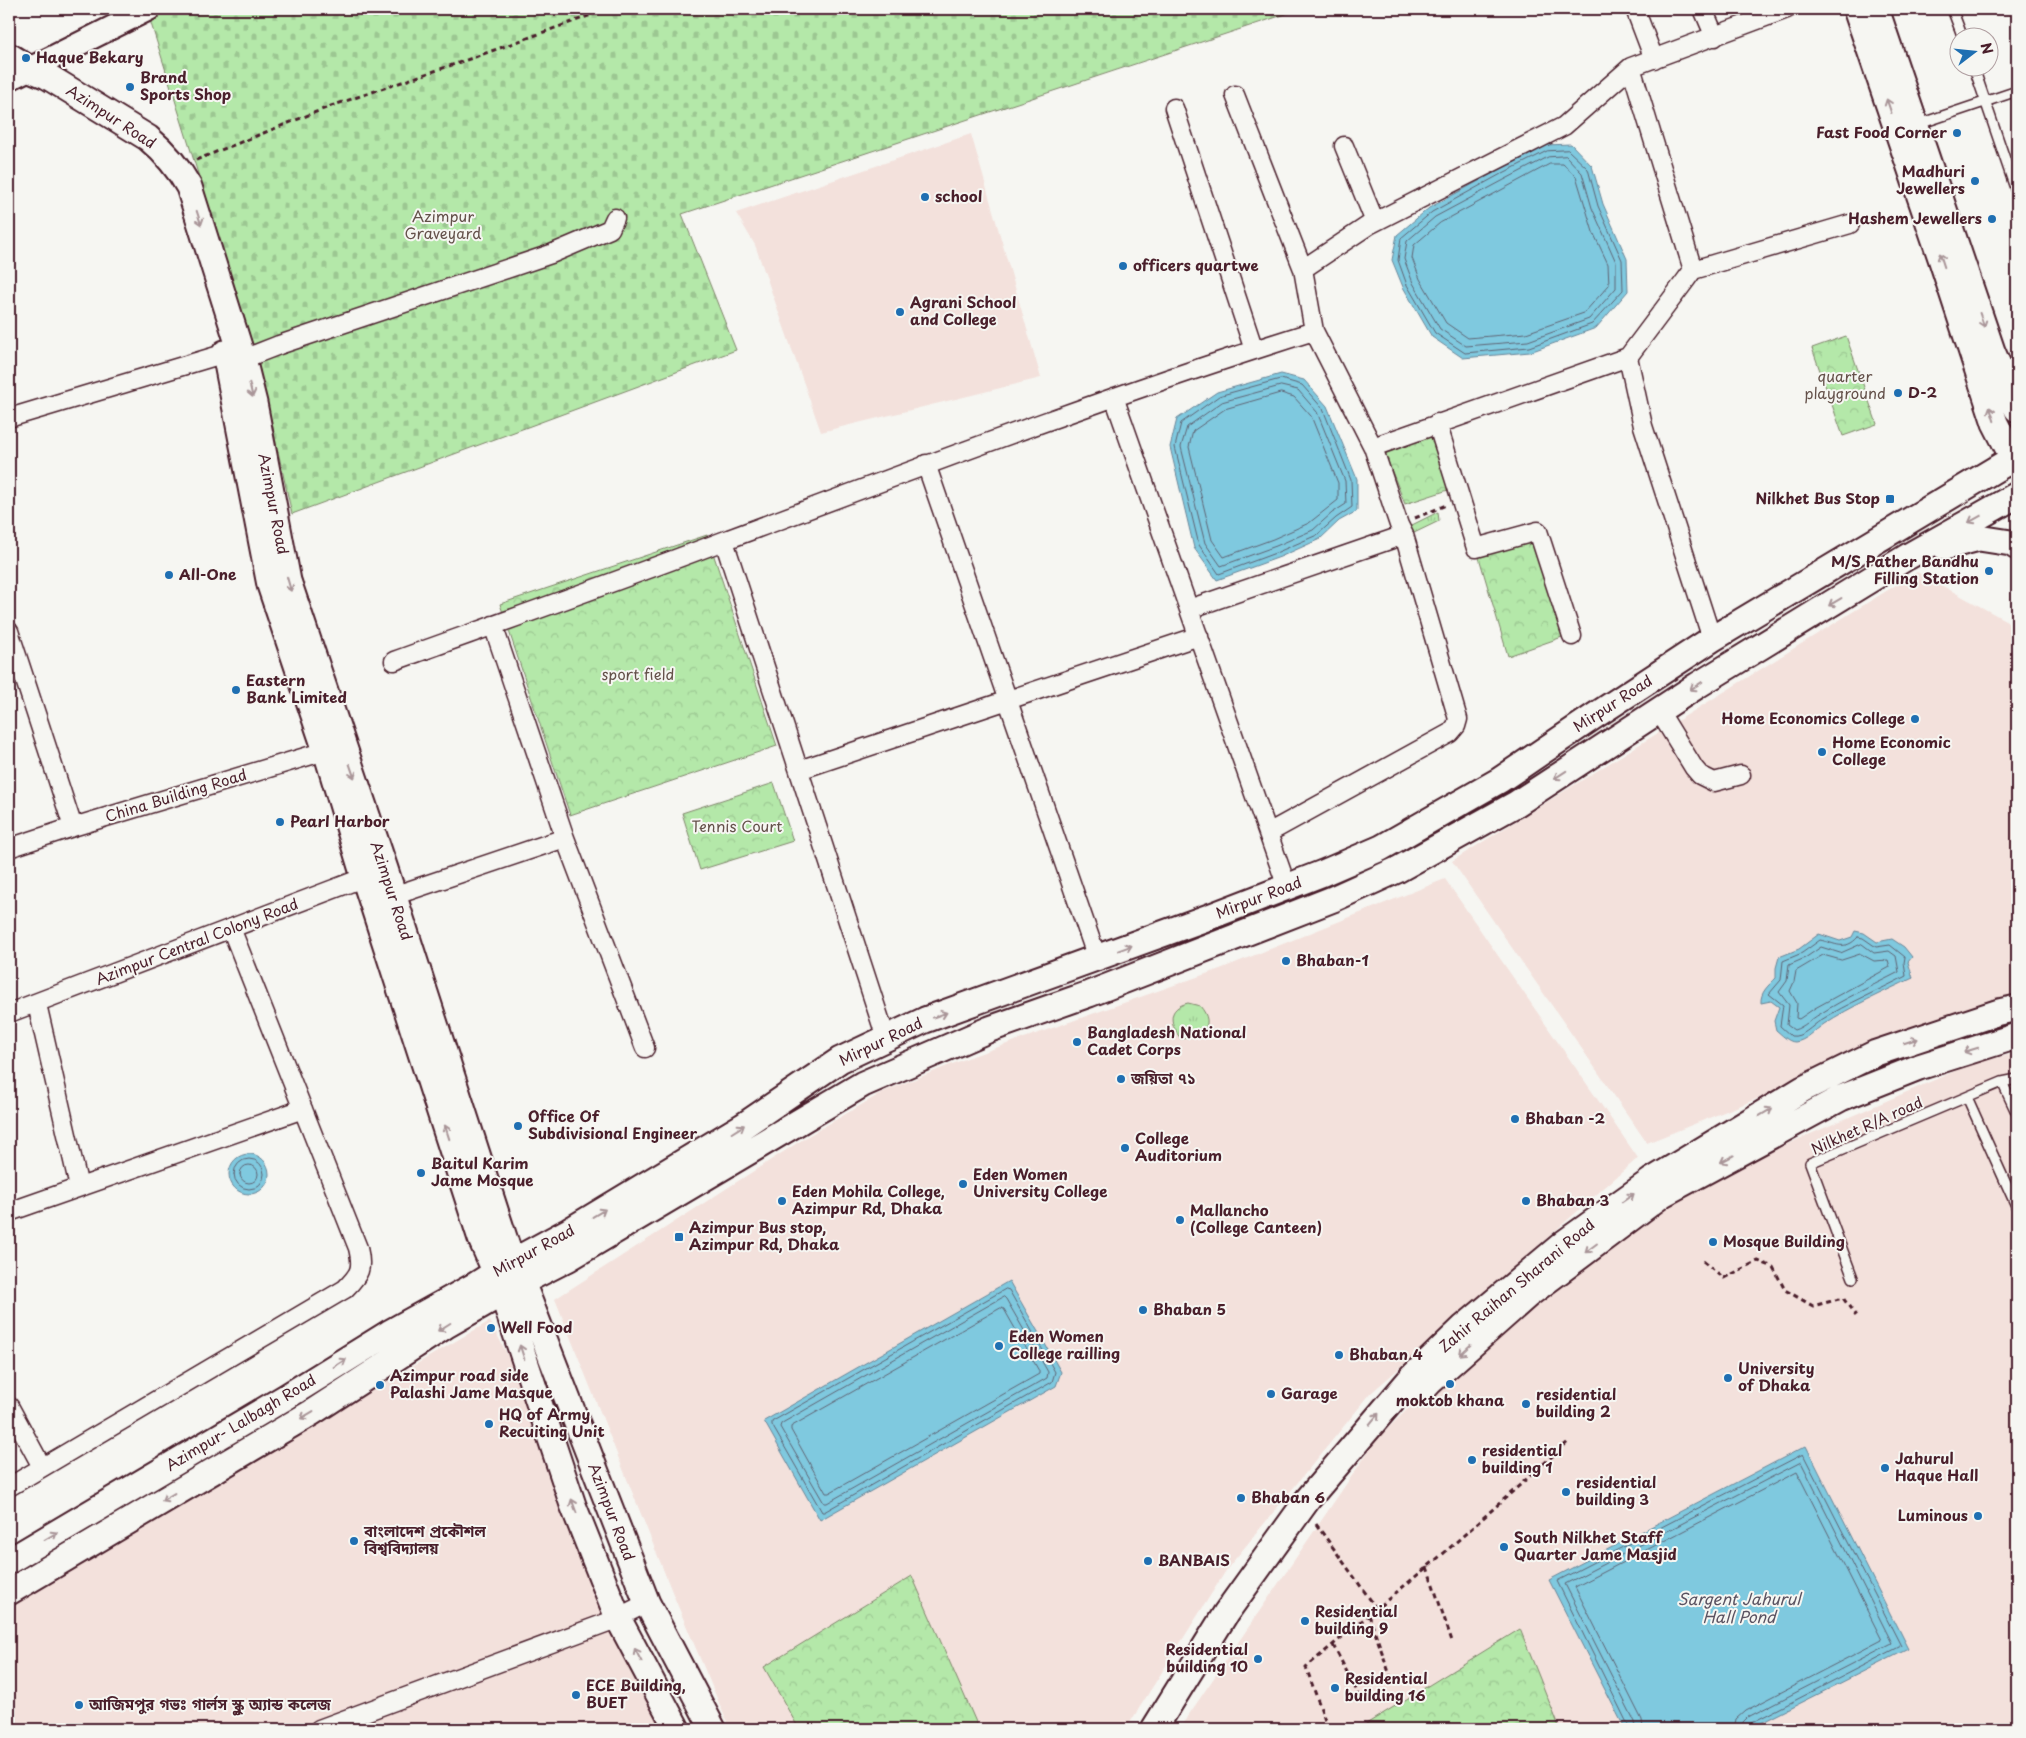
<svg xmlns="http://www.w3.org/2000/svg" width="2026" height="1738" viewBox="0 0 2026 1738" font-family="'Playpen Sans','Noto Sans Bengali',sans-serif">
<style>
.built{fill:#f3e1dc}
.grass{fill:url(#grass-tufts);stroke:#7f846a}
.cemetery{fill:url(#cemetery-stones);stroke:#7f846a}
.park{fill:url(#park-crowns);stroke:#7f846a}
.water{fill:#7fc9df;stroke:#6a8597}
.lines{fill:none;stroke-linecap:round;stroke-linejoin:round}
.shore{stroke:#5f6373;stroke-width:1}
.service-casing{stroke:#4a1f2b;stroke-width:12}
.minor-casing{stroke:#4a1f2b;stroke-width:21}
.tertiary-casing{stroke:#4a1f2b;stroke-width:26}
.secondary-casing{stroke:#4a1f2b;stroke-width:29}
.trunk-casing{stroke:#4a1f2b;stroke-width:31}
.path{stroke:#4a1f2b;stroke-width:3;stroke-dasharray:5 4;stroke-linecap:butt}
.service{stroke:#f6f6f2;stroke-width:9}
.minor{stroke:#f6f6f2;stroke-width:18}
.tertiary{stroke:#f6f6f2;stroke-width:22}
.secondary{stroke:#f6f6f2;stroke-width:25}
.trunk{stroke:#f6f6f2;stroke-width:28}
.oneway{stroke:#a99598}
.poi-dot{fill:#1f6fb2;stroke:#f6f6f2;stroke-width:2}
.labels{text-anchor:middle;stroke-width:4;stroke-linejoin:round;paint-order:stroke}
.poi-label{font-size:15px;font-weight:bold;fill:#4a1f2b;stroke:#f6f6f2;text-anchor:start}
.street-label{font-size:15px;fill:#4a1f2b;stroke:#f6f6f2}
.park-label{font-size:15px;fill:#64514a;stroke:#f6f6f2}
.water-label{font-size:16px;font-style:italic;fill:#5a5261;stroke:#f6f6f2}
</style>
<defs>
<pattern id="grass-tufts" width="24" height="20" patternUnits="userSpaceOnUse" patternTransform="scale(1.25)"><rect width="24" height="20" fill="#b4e8a9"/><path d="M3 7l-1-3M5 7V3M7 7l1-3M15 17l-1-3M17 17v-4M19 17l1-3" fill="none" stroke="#9cc792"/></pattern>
<pattern id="cemetery-stones" width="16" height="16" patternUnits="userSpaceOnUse" patternTransform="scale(1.25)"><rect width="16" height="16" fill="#b4e8a9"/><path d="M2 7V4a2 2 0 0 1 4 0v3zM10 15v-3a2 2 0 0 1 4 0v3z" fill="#9cc792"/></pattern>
<pattern id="park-crowns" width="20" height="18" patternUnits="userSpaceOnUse" patternTransform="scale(1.25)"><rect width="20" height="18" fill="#b4e8a9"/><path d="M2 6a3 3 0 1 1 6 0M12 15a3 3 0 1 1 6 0" fill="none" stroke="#9cc792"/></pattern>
</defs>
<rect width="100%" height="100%" fill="#f6f6f2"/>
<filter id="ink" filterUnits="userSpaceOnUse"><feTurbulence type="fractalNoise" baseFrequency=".02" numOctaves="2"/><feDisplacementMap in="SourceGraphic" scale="10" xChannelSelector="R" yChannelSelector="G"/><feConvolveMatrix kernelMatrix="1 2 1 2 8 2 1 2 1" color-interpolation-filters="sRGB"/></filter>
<g filter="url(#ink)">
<path class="built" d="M971,134l70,244 -220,54 -66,-187 -19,-32z
M1917,572l90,49 10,22v351l-370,149 -195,-282z
M1445,879l193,279 -267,235 -144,176 -101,160h-396l-55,-130 -120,-300 253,-163 77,-45 85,-34 250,-88z
M2017,1053v676h-838l198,-290 125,-122 196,-134 273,-119z
M490,1321l68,132 123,276h-672v-123l47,-31z"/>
<path class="grass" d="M1438,512l1,9 -27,13 -6,-6z
M1188,1003l12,3c17,20 1,31 -19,33 -11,-14 -15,-31 7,-36z"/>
<path class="cemetery" d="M163,9h1138l-619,205 54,136 -444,164 -35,-156 -42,-130 -66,-211z"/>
<path class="park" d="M1846,336l31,88 -34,12 -31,-88z
M1431,436l17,54 -43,14 -20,-50z
M707,535l70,211 -207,69 -70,-211z
M1536,536l32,99 -60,21 -30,-102z
M774,783l19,58 -93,29 -18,-57z
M912,1576l67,153h-180l-35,-62z
M1520,1629l40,100h-202z"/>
<path class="water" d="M1571,144l21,22 11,38 24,55 1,32 -32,37 -66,24 -67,6 -31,-21 -29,-50 -11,-27 5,-25 32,-27 116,-63z
M1281,374l23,6 23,26 30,73v32l-18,10 -19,18 -40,18 -63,23 -23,-32 -24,-101 7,-28 40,-27z
M1855,931l9,2 13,9 15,-3 12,8 8,10 -4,5 5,16c-30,14 -61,28 -89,46 -9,6 -18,17 -29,18 -7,0 -14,-8 -19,-12l-2,-9 5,-14 -8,-6 -10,2c-1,-11 8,-18 15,-25v-10l3,-11 20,-8 20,-15 21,7 12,-4z
M229 1174a20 20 0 1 1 40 0a20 20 0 1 1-40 0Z
M1009,1281l52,91 -5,14 -236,134 -56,-99z
M1806,1446l102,203 -159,80h-124l-76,-149z"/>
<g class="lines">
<path class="shore" d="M1568,150l20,19 10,37 24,54 1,30 -31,34 -63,23 -64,6 -30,-20 -28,-48 -9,-25 3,-22 31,-26 69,-38 46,-23z
M1566,156l16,17 10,35 24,54v26l-27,31 -61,22 -62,5 -26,-17 -27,-46 -9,-24 3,-18 28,-24 69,-37 44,-23z
M1550,164h13l13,12 17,56 15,32 1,21 -25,28 -58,20 -58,5 -22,-15 -26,-44 -8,-21 2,-13 26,-22z
M1281,379l21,6 21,24 28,71 1,27 -16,11 -19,17 -39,17 -59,22 -20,-29 -24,-98 6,-24 38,-27z
M1281,386l17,4 19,22 28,69 1,23 -14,9 -19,17 -37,16 -55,20 -16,-23 -24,-96 6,-20 35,-25z
M1281,393l13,4 17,19 27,67v17l-29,23 -36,16 -49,18 -12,-17 -23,-93 4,-16 32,-22z
M1858,937l5,1 13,9 14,-2 15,12 -1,6 2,13c-28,15 -58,27 -85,44 -9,6 -19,18 -30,16l-11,-10 3,-21 -14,-11 12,-14 2,-19 19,-8 18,-13c15,3 25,12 38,-3z
M1862,944l12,9 15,-2 7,5 3,16c-27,14 -54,26 -79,42 -9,5 -16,13 -26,16l-7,-5 2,-20 -10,-13 8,-11 2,-16 16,-7 16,-11 19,6z
M1861,954l13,7 14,-1 2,7 -75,41 -16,11 -3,-1 1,-15 -7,-12 4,-9 2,-11 27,-16 18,5z
M234 1174a15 15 0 1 1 30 0a15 15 0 1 1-30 0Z
M240 1174a9 9 0 1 1 18 0a9 9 0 1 1-18 0Z
M1006,1289l3,1 46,82 -3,10 -228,130h-2l-50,-87v-3z
M1004,1297l2,2 42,73 -1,6 -220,125h-3l-44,-76 1,-3z
M1001,1308l3,1 35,62v3l-210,119h-3l-35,-63v-3z
M1630,1729l-73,-148 246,-127 98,192 -150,77 -3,6
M1636,1729l-1,-7 -70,-138 236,-122 91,181 -144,74 -5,5 -1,7
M1643,1729l-1,-9 -67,-133 222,-115 85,168 -137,71 -9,8 -2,10"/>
<g class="service-casing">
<path id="service" d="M1952,9l11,29
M1974,68l43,126
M1916,125l101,-34
M2002,1082l15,32
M1967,1097l50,111
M1853,1278l-43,-115 192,-81 15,-3"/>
</g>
<g class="minor-casing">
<path id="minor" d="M1635,9l19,50
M1703,9l12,28
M1235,95l68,174 11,62 59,116 26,78 5,10 54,184 -2,7 -6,7 -182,100
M1174,108l80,242
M1344,146l31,76
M1303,269l66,-44 195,-99 67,-59 156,-58
M1693,270l157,-46
M1628,357l15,69 69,213
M243,359l36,-14 272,-91 59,-25 5,-11
M1114,397l173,490
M9,418l227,-68
M1437,423l39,125 62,-17 34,105
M1373,447l255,-90 57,-76 8,-11 -62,-203
M926,464l171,494
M724,541l162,497
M1189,609l215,-74
M493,625l72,213 80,210
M9,631l64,196
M394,661c111,-40 222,-79 332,-121 195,-73 389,-147 588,-209
M1659,711l35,57 6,7 14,7 27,-7
M799,770l400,-134
M9,848l64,-21 262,-79
M393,896l172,-58
M37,1004l42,183
M9,1013l364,-139
M9,1212l294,-103
M9,1406l33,61
M9,1487l336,-198c15,-15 18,-20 13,-41l-127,-320
M319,1729l292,-108 36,-18"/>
</g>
<g class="tertiary-casing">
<path id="tertiary" d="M9,79l140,-70"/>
</g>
<g class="secondary-casing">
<path id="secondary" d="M1856,9l85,249 54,165 22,43
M1876,9l116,342 25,58
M9,56l21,13 17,7 101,62c18,15 30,29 41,49l54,172 11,44 34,178 97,288 111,344 16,49 10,20 125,321 66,126
M225,353l45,232 56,166 38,126 117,362 14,32 78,234 45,113 59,111
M1945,547l34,-9 32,5 6,4
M1419,1394l10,-11 99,-88 135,-101 178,-96 78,-31 98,-31
M9,1561l277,-164 103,-64 85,-47 38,-24 57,-31 174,-105 97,-66 85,-40 284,-103 114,-44 58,-25 119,-68 93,-63 119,-78 302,-181
M9,1592l302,-179 134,-87 77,-44 47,-24 294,-174 127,-55 99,-35 244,-95 64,-29 119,-66 182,-119 209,-128 110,-62
M1154,1729l72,-116 82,-114 105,-123 51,-49 100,-84 39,-28 48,-34 152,-92 73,-36 123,-41 18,-4"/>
</g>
<g class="trunk-casing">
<path id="trunk" d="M2014,458l3,-2"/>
</g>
<path class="path" d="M196,160l135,-54 130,-44 147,-53
M1415,518l31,-13
M1703,1261l21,17 34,-17 15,6 12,23 28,16 30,-8 13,18
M1316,1524l61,85
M1427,1567l25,74
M1369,1615l22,63
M1333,1645l27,52
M1328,1729l-22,-62 138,-114 125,-112"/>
<use href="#service" class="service"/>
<use href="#minor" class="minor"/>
<use href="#tertiary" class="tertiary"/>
<use href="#secondary" class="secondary"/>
<use href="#trunk" class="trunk"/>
</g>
<defs><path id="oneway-shaft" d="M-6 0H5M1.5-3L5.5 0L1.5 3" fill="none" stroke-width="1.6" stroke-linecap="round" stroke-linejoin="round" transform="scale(1.25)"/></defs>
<g class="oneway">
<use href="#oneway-shaft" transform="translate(1889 106) rotate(-109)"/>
<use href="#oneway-shaft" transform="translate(199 218) rotate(72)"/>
<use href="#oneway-shaft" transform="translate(1942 260) rotate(-108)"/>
<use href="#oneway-shaft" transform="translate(1982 320) rotate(71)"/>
<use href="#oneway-shaft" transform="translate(251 390) rotate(77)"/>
<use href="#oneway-shaft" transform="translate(1992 414) rotate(-108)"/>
<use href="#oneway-shaft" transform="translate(1975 519) rotate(151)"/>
<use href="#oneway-shaft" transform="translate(289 584) rotate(74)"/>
<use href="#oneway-shaft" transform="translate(1835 602) rotate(149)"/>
<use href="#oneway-shaft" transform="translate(1696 686) rotate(147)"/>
<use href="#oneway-shaft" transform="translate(352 771) rotate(71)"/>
<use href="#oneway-shaft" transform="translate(1560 775) rotate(147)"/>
<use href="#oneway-shaft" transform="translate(1125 948) rotate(-20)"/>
<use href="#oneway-shaft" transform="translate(940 1015) rotate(-20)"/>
<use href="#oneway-shaft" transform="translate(1911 1041) rotate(-18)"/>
<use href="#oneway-shaft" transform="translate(1971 1050) rotate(163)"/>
<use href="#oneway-shaft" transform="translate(1766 1112) rotate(-31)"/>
<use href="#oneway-shaft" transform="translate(738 1129) rotate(-32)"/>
<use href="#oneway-shaft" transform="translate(447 1132) rotate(-108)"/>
<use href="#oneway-shaft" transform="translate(1727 1159) rotate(152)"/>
<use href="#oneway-shaft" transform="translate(1628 1198) rotate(-35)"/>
<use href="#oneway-shaft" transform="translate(599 1213) rotate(-31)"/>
<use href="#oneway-shaft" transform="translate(1591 1248) rotate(143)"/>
<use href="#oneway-shaft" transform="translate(444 1327) rotate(148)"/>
<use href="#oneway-shaft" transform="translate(1465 1350) rotate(137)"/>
<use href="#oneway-shaft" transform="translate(522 1352) rotate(-108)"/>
<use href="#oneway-shaft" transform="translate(340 1363) rotate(-32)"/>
<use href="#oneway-shaft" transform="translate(307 1415) rotate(149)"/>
<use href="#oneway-shaft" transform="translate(1374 1419) rotate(-50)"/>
<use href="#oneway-shaft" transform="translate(168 1497) rotate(149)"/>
<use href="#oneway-shaft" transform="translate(574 1506) rotate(-110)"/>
<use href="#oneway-shaft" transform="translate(51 1536) rotate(-31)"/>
<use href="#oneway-shaft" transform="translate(638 1655) rotate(-118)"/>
</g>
</g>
<g class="poi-dot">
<circle cx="26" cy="58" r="5"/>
<circle cx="130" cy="87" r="5"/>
<circle cx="1957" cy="133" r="5"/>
<circle cx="1975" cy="181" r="5"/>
<circle cx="925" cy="197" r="5"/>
<circle cx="1992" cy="219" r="5"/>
<circle cx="1123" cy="266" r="5"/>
<circle cx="900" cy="312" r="5"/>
<circle cx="1898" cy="393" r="5"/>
<rect x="1885" y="494" width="10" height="10" rx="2.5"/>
<circle cx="1989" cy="571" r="5"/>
<circle cx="169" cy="575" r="5"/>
<circle cx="236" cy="690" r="5"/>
<circle cx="1915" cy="719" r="5"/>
<circle cx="1822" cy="752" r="5"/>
<circle cx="280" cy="822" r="5"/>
<circle cx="1286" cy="961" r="5"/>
<circle cx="1077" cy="1042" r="5"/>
<circle cx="1121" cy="1079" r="5"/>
<circle cx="1515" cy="1119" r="5"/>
<circle cx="518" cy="1126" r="5"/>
<circle cx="1125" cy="1148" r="5"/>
<circle cx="421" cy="1173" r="5"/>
<circle cx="963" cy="1184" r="5"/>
<circle cx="782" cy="1201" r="5"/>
<circle cx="1526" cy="1201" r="5"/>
<circle cx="1180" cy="1220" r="5"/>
<rect x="674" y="1232" width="10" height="10" rx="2.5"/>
<circle cx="1713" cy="1242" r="5"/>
<circle cx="1143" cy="1310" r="5"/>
<circle cx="491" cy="1328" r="5"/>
<circle cx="999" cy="1346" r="5"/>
<circle cx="1339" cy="1355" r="5"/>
<circle cx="1728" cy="1378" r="5"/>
<circle cx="1450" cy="1384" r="5"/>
<circle cx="380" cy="1385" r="5"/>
<circle cx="1271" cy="1394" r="5"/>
<circle cx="1526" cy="1404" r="5"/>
<circle cx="489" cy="1424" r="5"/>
<circle cx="1472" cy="1460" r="5"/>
<circle cx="1885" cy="1468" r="5"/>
<circle cx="1566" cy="1492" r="5"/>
<circle cx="1241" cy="1498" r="5"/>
<circle cx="1978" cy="1516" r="5"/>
<circle cx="354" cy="1541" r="5"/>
<circle cx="1504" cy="1547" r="5"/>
<circle cx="1148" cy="1561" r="5"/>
<circle cx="1305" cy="1621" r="5"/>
<circle cx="1258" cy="1659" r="5"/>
<circle cx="1335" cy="1688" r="5"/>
<circle cx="576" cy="1695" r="5"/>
<circle cx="79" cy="1705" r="5"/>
</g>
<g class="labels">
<g class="poi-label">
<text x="36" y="63">Haque Bekary</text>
<text x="140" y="83">Brand<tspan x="140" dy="17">Sports Shop</tspan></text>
<text x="1947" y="138" text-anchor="end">Fast Food Corner</text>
<text x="1965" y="177" text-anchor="end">Madhuri<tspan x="1965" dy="17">Jewellers</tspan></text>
<text x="935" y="202">school</text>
<text x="1982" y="224" text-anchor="end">Hashem Jewellers</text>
<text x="1133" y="271">officers quartwe</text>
<text x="910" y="308">Agrani School<tspan x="910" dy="17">and College</tspan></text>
<text x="1908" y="398">D-2</text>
<text x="1880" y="504" text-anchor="end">Nilkhet Bus Stop</text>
<text x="1979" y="567" text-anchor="end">M/S Pather Bandhu<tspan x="1979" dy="17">Filling Station</tspan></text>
<text x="179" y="580">All-One</text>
<text x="246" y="686">Eastern<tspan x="246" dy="17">Bank Limited</tspan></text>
<text x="1905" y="724" text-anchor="end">Home Economics College</text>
<text x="1832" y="748">Home Economic<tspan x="1832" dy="17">College</tspan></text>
<text x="290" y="827">Pearl Harbor</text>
<text x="1296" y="966">Bhaban-1</text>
<text x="1087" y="1038">Bangladesh National<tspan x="1087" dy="17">Cadet Corps</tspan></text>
<text x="1131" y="1084">জয়িতা ৭১</text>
<text x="528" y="1122">Office Of<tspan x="528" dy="17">Subdivisional Engineer</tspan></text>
<text x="1525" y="1124">Bhaban -2</text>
<text x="1135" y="1144">College<tspan x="1135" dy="17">Auditorium</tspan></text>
<text x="431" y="1169">Baitul Karim<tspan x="431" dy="17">Jame Mosque</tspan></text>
<text x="973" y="1180">Eden Women<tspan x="973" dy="17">University College</tspan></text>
<text x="792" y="1197">Eden Mohila College,<tspan x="792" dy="17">Azimpur Rd, Dhaka</tspan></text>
<text x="1536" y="1206">Bhaban 3</text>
<text x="1190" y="1216">Mallancho<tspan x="1190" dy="17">(College Canteen)</tspan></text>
<text x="689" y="1233">Azimpur Bus stop,<tspan x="689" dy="17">Azimpur Rd, Dhaka</tspan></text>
<text x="1723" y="1247">Mosque Building</text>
<text x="1153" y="1315">Bhaban 5</text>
<text x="501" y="1333">Well Food</text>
<text x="1009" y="1342">Eden Women<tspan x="1009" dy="17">College railling</tspan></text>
<text x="1349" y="1360">Bhaban 4</text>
<text x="1738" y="1374">University<tspan x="1738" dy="17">of Dhaka</tspan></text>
<text x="390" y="1381">Azimpur road side<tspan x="390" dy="17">Palashi Jame Masque</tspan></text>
<text x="1281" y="1399">Garage</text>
<text x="1536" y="1400">residential<tspan x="1536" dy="17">building 2</tspan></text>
<text x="1450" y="1406" text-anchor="middle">moktob khana</text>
<text x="499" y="1420">HQ of Army<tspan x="499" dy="17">Recuiting Unit</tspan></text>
<text x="1482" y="1456">residential<tspan x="1482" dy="17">building 1</tspan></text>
<text x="1895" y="1464">Jahurul<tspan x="1895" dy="17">Haque Hall</tspan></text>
<text x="1576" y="1488">residential<tspan x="1576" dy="17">building 3</tspan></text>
<text x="1251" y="1503">Bhaban 6</text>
<text x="1968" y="1521" text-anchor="end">Luminous</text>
<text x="364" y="1537">বাংলাদেশ প্রকৌশল<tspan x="364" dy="17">বিশ্ববিদ্যালয়</tspan></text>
<text x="1514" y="1543">South Nilkhet Staff<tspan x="1514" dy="17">Quarter Jame Masjid</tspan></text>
<text x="1158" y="1566">BANBAIS</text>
<text x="1315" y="1617">Residential<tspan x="1315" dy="17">building 9</tspan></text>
<text x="1248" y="1655" text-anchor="end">Residential<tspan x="1248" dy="17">building 10</tspan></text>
<text x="1345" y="1684">Residential<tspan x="1345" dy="17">building 16</tspan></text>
<text x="586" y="1691">ECE Building,<tspan x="586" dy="17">BUET</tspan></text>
<text x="89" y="1710">আজিমপুর গভঃ গার্লস স্কুল অ্যান্ড কলেজ</text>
</g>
<g class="street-label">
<text transform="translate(111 117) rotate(33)" y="5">Azimpur Road</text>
<text transform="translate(273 504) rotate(79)" y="5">Azimpur Road</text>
<text transform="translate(1613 704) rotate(-33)" y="5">Mirpur Road</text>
<text transform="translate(176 796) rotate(-17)" y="5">China Building Road</text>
<text transform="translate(391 891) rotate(72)" y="5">Azimpur Road</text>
<text transform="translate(1259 898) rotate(-21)" y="5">Mirpur Road</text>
<text transform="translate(197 942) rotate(-21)" y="5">Azimpur Central Colony Road</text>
<text transform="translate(881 1042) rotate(-26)" y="5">Mirpur Road</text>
<text transform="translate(1867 1126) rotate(-24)" y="5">Nilkhet R/A road</text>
<text transform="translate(534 1251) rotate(-29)" y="5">Mirpur Road</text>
<text transform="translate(1517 1286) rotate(-40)" y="5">Zahir Raihan Sharani Road</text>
<text transform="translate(241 1423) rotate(-31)" y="5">Azimpur- Lalbagh Road</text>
<text transform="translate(611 1512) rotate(69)" y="5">Azimpur Road</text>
</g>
<g class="park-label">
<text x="443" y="222">Azimpur<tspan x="443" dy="17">Graveyard</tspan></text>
<text x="1845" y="382">quarter<tspan x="1845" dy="17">playground</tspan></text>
<text x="638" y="680">sport field</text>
<text x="737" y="832">Tennis Court</text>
</g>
<g class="water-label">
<text x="1739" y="1605">Sargent Jahurul<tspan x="1739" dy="18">Hall Pond</tspan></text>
</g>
</g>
<rect width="2026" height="1738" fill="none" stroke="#f6f6f2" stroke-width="30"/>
<rect x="15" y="15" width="1996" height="1708" fill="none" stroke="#4a1f2b" stroke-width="2" filter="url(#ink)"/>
<g transform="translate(1974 52) rotate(74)"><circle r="24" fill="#f6f6f2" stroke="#b1a0a2"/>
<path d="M0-4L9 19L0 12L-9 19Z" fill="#1f6fb2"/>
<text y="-8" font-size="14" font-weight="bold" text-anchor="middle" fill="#4a1f2b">N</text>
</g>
</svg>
